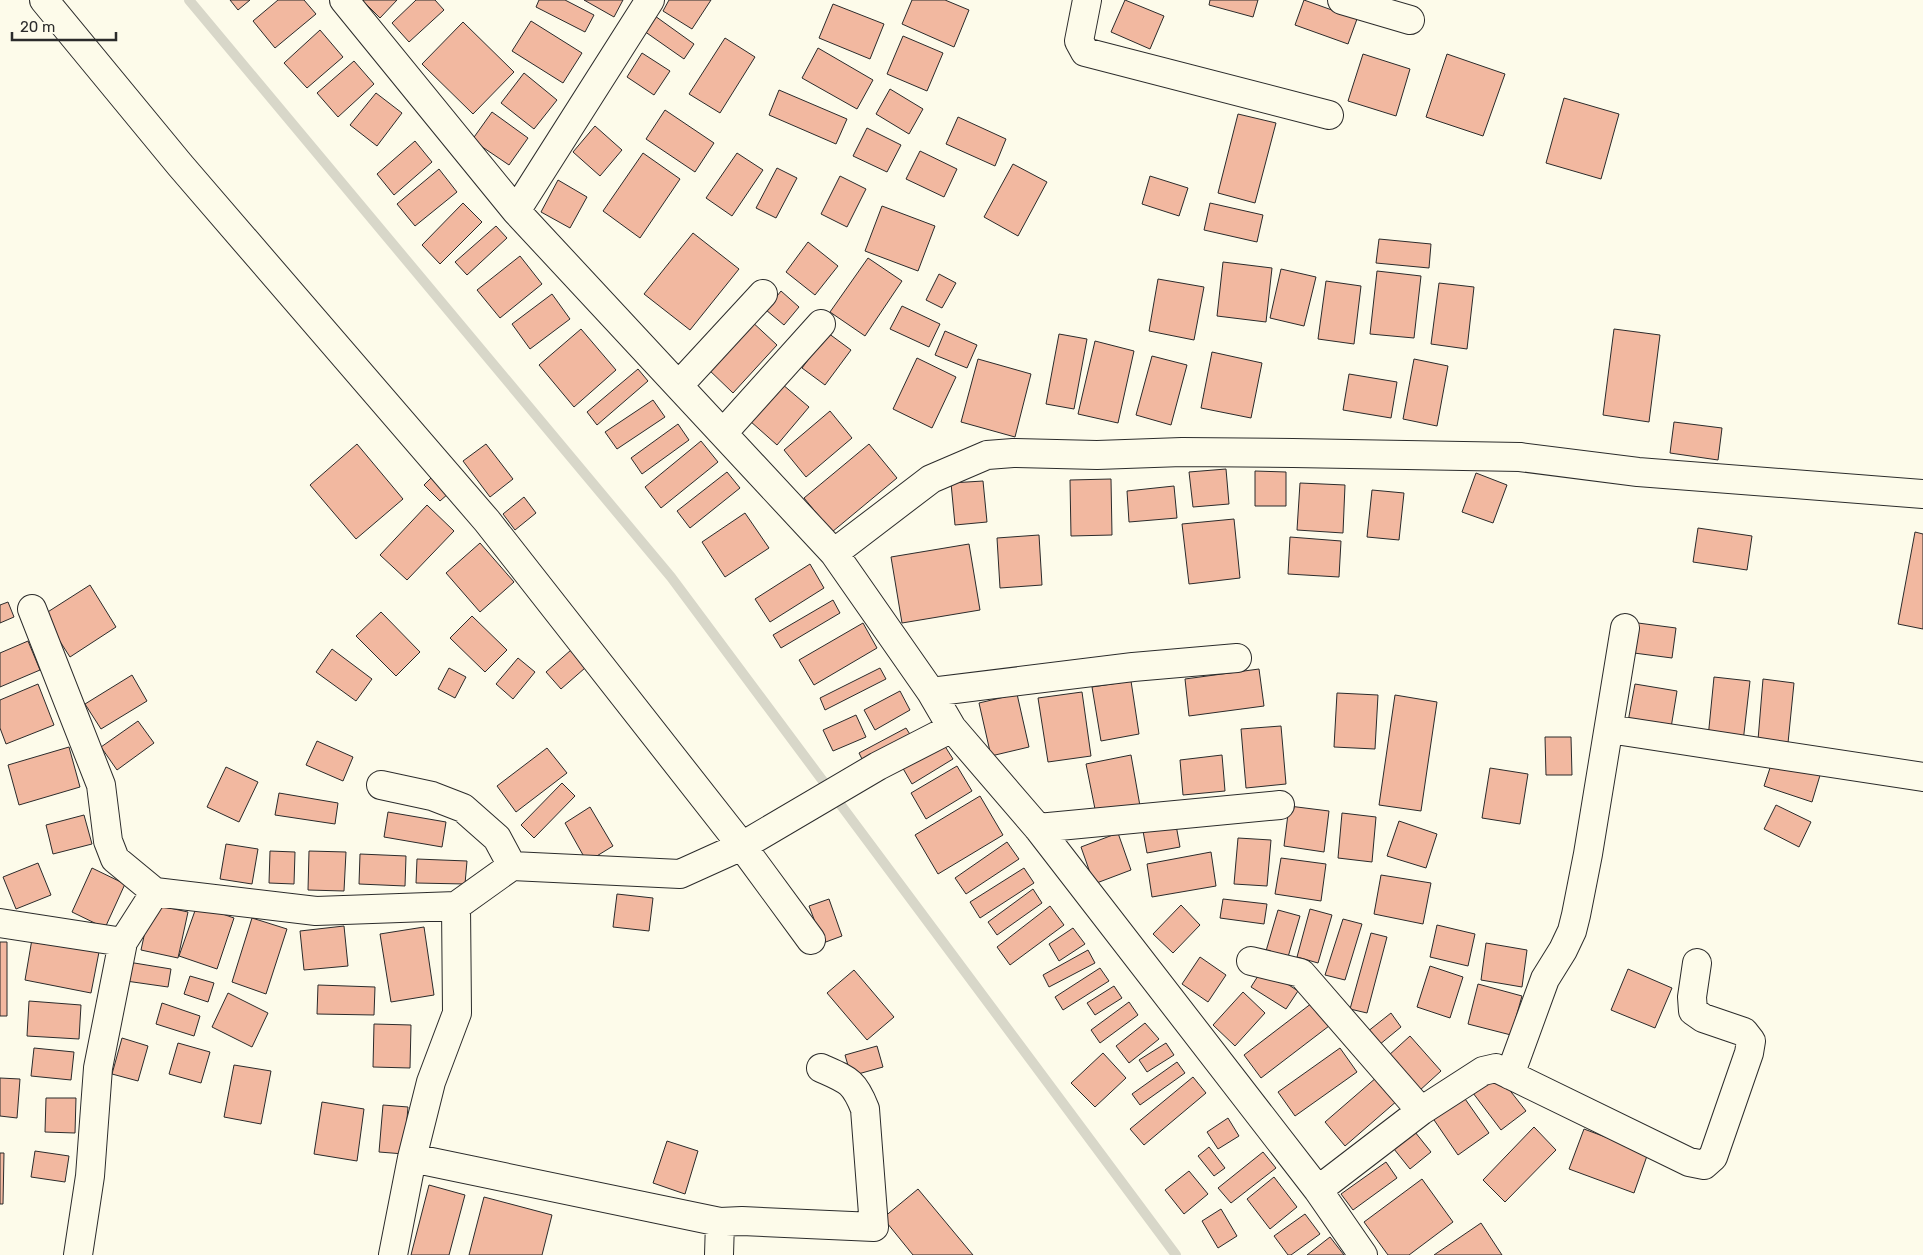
<svg xmlns="http://www.w3.org/2000/svg" width="1923" height="1255" viewBox="0 0 1923 1255" font-family="Rubik,sans-serif">
<style>
.lines{fill:none;stroke-linecap:round;stroke-linejoin:round}
.stream{stroke:#d8d7c9;stroke-width:10}
.building{fill:#f2b8a0;stroke:#2b2b2b}
.minor-casing{stroke:#2b2b2b;stroke-width:30}
.minor{stroke:#fdfbea;stroke-width:28}
</style>
<rect width="100%" height="100%" fill="#fdfbea"/>
<g class="lines">
<path class="stream" d="M189,0l482,577 505,678"/>
</g>
<path class="building" d="M230,0h20l-12,10z
M278,0h26l12,14 -41,34 -22,-27z
M364,0h33l-17,18 -17,-17z
M416,0h19l9,10 -35,32 -17,-19z
M539,0h26l29,15 -9,17 -49,-25z
M584,0h39l-9,17z
M669,0h42l-19,29 -29,-18z
M912,0h33l24,10 -15,37 -52,-23z
M1125,0l39,16 -14,33 -39,-17z
M1210,0h48l-5,17 -44,-12z
M1304,0l53,19 -9,25 -53,-19z
M833,4l51,20 -14,35 -51,-21z
M655,16l39,28 -10,15 -40,-28z
M531,21l51,32 -19,30 -51,-32z
M463,22l51,50 -41,42 -51,-50z
M320,30l23,27 -36,31 -23,-25z
M903,36l40,17 -16,38 -40,-17z
M725,38l30,19 -35,56 -31,-19z
M818,48l55,32 -16,29 -55,-31z
M642,53l28,18 -16,24 -27,-18z
M1363,54l47,15 -14,47 -48,-15z
M1447,54l58,20 -22,62 -57,-19z
M354,61l20,23 -36,33 -21,-24z
M524,73l33,27 -23,29 -33,-26z
M890,89l33,20 -14,25 -33,-20z
M779,90l68,29 -11,25 -67,-29z
M376,93l26,20 -25,33 -27,-21z
M1564,98l55,16 -18,65 -55,-16z
M665,110l49,33 -19,29 -49,-33z
M492,112l36,26 -19,27 -37,-25z
M1238,114l38,9 -21,80 -37,-10z
M958,117l48,22 -11,27 -49,-22z
M595,126l27,24 -22,26 -27,-24z
M867,128l34,17 -14,27 -34,-16z
M415,141l17,21 -38,33 -17,-21z
M920,151l37,18 -13,28 -38,-18z
M643,153l37,26 -40,59 -37,-27z
M737,153l26,17 -31,46 -26,-18z
M1013,164l34,18 -29,54 -34,-19z
M777,168l20,10 -21,40 -20,-10z
M439,169l18,23 -42,34 -18,-22z
M840,176l26,13 -19,38 -26,-13z
M1150,176l38,12 -9,28 -37,-12z
M558,180l29,17 -17,31 -29,-16z
M463,203l19,19 -42,42 -18,-19z
M1210,203l53,12 -6,27 -53,-12z
M882,206l53,20 -17,45 -53,-20z
M496,226l11,12 -40,37 -12,-13z
M693,233l46,36 -49,61 -46,-36z
M1379,239l52,5 -2,24 -53,-5z
M808,242l30,24 -23,29 -29,-23z
M520,256l22,28 -42,34 -23,-28z
M868,258l34,23 -37,55 -35,-24z
M1223,262l49,6 -6,54 -49,-6z
M1281,269l35,8 -12,49 -34,-8z
M1377,271l44,5 -7,62 -44,-4z
M939,274l17,9 -14,25 -16,-8z
M1158,279l46,8 -10,53 -45,-9z
M1326,281l35,5 -7,58 -36,-5z
M1439,283l35,4 -7,62 -36,-5z
M781,291l18,16 -15,18 -18,-15z
M552,294l18,25 -40,30 -18,-25z
M902,306l38,18 -11,23 -39,-18z
M749,319l28,26 -44,48 -27,-26z
M581,329l35,41 -42,37 -35,-42z
M1614,329l46,6 -11,87 -46,-7z
M945,331l32,14 -10,23 -32,-13z
M828,333l23,17 -26,35 -23,-17z
M1059,334l28,5 -13,70 -28,-5z
M1095,341l39,10 -16,72 -40,-9z
M1212,352l50,11 -11,55 -50,-10z
M1152,356l35,9 -16,60 -35,-10z
M917,358l39,19 -24,51 -39,-19z
M978,359l53,15 -16,63 -54,-15z
M1414,359l34,7 -11,60 -34,-7z
M638,369l10,12 -51,44 -10,-13z
M1349,374l48,8 -6,36 -48,-8z
M782,384l27,23 -32,38 -27,-24z
M653,400l12,17 -48,32 -12,-17z
M830,411l22,27 -46,39 -22,-27z
M1674,422l48,6 -4,32 -48,-7z
M678,424l11,16 -47,34 -11,-16z
M701,441l17,21 -57,46 -16,-21z
M357,444l46,55 -47,40 -46,-54z
M486,444l27,35 -23,18 -27,-36z
M869,444l28,34 -65,54 -28,-34z
M1226,469l3,35 -36,3 -4,-35z
M1255,471l31,1v34h-31z
M727,472l13,16 -50,40 -13,-17z
M1476,473l31,12 -14,38 -31,-11z
M433,476l16,17 -9,8 -16,-16z
M1111,479l1,56 -41,1 -1,-56z
M983,481l4,41 -32,3 -4,-42z
M1300,483l45,2 -2,48 -46,-3z
M1174,486l3,32 -48,4 -2,-31z
M1372,490l32,3 -5,47 -32,-3z
M524,497l12,16 -21,17 -12,-16z
M427,505l27,26 -47,49 -27,-25z
M745,513l24,35 -44,29 -23,-35z
M1234,519l6,59 -51,6 -7,-60z
M1698,528l54,8 -5,34 -54,-8z
M1915,532l8,2v95l-25,-5z
M1039,535l3,50 -42,3 -3,-50z
M1290,537l51,4 -2,36 -51,-3z
M480,543l34,39 -34,30 -34,-39z
M969,544l11,66 -78,13 -11,-66z
M810,564l14,24 -54,34 -15,-23z
M90,585l26,42 -46,30 -27,-42z
M833,600l7,13 -59,35 -8,-13z
M8,602l6,15 -14,6v-18z
M381,612l39,40 -24,24 -40,-40z
M472,616l35,34 -22,22 -35,-34z
M863,623l14,25 -63,37 -15,-25z
M1638,623l38,5 -4,30 -38,-5z
M28,641l12,29 -40,17v-34z
M332,649l40,30 -16,22 -40,-29z
M571,650l14,18 -24,21 -15,-17z
M518,658l17,14 -22,27 -17,-15z
M449,668l17,9 -11,21 -17,-9z
M880,668l6,11 -61,31 -5,-12z
M1259,669l5,37 -75,10 -4,-37z
M132,675l15,26 -46,28 -16,-25z
M1714,677l36,4 -7,61 -35,-4z
M1763,679l31,4 -6,60 -30,-3z
M1131,681l8,53 -38,7 -9,-54z
M38,684l16,41 -48,19 -6,-16v-28z
M1635,684l42,7 -7,43 -43,-7z
M900,691l10,19 -35,20 -11,-20z
M1082,692l9,64 -43,6 -10,-64z
M1337,693l41,2 -3,54 -41,-2z
M1017,694l12,53 -38,9 -12,-53z
M1395,695l42,7 -16,109 -42,-6z
M856,715l10,22 -33,14 -10,-21z
M138,721l16,22 -37,27 -16,-23z
M1281,726l5,58 -40,4 -5,-59z
M906,728l5,8 -48,25 -4,-8z
M1545,737h26l1,38h-26z
M941,740l12,19 -41,25 -11,-19z
M317,741l36,16 -10,24 -37,-16z
M69,747l11,40 -61,18 -11,-40z
M547,748l20,25 -51,39 -19,-26z
M1131,755l9,51 -44,8 -10,-50z
M1222,755l3,36 -42,4 -3,-35z
M1774,756l47,16 -9,30 -48,-16z
M957,766l15,25 -46,28 -15,-26z
M226,767l32,15 -19,40 -32,-15z
M1490,768l38,6 -8,50 -38,-6z
M562,783l13,13 -41,42 -13,-13z
M279,793l59,10 -3,21 -60,-9z
M980,796l23,39 -65,39 -23,-39z
M1776,805l35,17 -12,25 -35,-18z
M1289,806l40,5 -5,41 -40,-6z
M590,807l23,39 -26,16 -22,-39z
M388,812l58,10 -4,25 -58,-10z
M1342,813l34,4 -4,45 -34,-4z
M84,815l8,29 -39,10 -7,-29z
M1399,821l38,13 -11,34 -39,-12z
M1176,825l4,22 -33,6 -4,-22z
M1118,833l13,37 -37,14 -13,-37z
M1238,838l33,2 -4,46 -33,-2z
M1007,842l12,17 -53,35 -11,-16z
M226,844l32,5 -6,35 -32,-5z
M270,851l25,1 -1,32 -25,-1z
M309,851l37,1 -2,39 -36,-1z
M1211,852l5,34 -64,11 -5,-33z
M360,854l46,2 -1,30 -46,-2z
M1281,858l45,6 -5,37 -46,-7z
M417,859l50,2 -2,23 -49,-1z
M38,863l13,32 -35,14 -13,-32z
M92,868l33,16 -20,44 -33,-16z
M1024,868l10,15 -54,35 -10,-16z
M1381,875l50,8 -8,41 -49,-10z
M1033,889l9,14 -45,32 -9,-13z
M617,894l36,4 -4,33 -36,-4z
M829,899l13,37 -19,7 -14,-37z
M1223,899l44,5 -3,20 -44,-6z
M151,904l37,8 -10,46 -37,-8z
M197,905l37,13 -17,51 -38,-13z
M1181,905l19,20 -27,28 -20,-19z
M1050,906l14,19 -54,40 -13,-18z
M1310,909l22,6 -14,48 -21,-6z
M1278,910l22,6 -12,41 -22,-6z
M252,918l35,11 -21,65 -34,-12z
M1343,919l19,5 -17,56 -20,-5z
M1437,925l38,9 -7,32 -38,-9z
M344,926l4,40 -44,4 -4,-39z
M424,927l10,68 -43,7 -11,-68z
M1073,928l12,16 -26,17 -10,-17z
M1371,933l16,4 -20,76 -17,-4z
M32,939l67,13 -8,41 -66,-13z
M0,942h7v74h-7z
M1486,943l41,7 -5,37 -41,-7z
M1088,950l7,13 -46,24 -6,-12z
M1200,957l26,18 -18,27 -26,-18z
M122,961l49,8 -3,18 -49,-7z
M1430,966l33,11 -13,41 -33,-11z
M1100,968l9,13 -46,29 -8,-13z
M1263,968l35,23 -12,18 -35,-22z
M1628,969l44,19 -17,40 -44,-18z
M854,970l40,47 -27,23 -40,-47z
M190,976l24,7 -6,19 -24,-8z
M1478,984l44,12 -11,39 -43,-11z
M318,985l57,2 -1,28 -57,-1z
M1114,986l8,12 -27,17 -8,-12z
M1243,992l22,21 -30,33 -22,-21z
M228,993l40,20 -16,34 -40,-20z
M29,1001l52,4 -2,34 -52,-3z
M1129,1002l9,13 -38,28 -9,-13z
M162,1003l38,13 -6,20 -38,-12z
M1312,1003l17,23 -68,52 -17,-23z
M1391,1013l10,14 -22,18 -12,-13z
M1145,1023l14,16 -30,24 -13,-17z
M374,1024l37,1 -1,43 -37,-1z
M1410,1036l31,35 -22,20 -31,-35z
M122,1038l26,8 -10,35 -26,-7z
M178,1043l32,9 -9,31 -32,-9z
M1166,1043l8,12 -27,17 -8,-12z
M877,1046l6,21 -32,9 -6,-21z
M34,1048l40,4 -3,28 -40,-4z
M1340,1048l17,24 -62,44 -17,-24z
M1103,1053l23,25 -31,29 -24,-24z
M1177,1062l8,11 -45,32 -8,-11z
M234,1065l37,6 -10,53 -37,-7z
M1497,1074l29,37 -25,19 -28,-37z
M1193,1077l13,16 -62,52 -14,-16z
M1377,1077l21,23 -53,46 -20,-24z
M0,1078l20,1 -3,39 -17,-2z
M1463,1096l26,37 -31,22 -26,-38z
M46,1098h30l-1,35 -30,-1z
M322,1102l42,7 -7,52 -43,-7z
M383,1105l25,2 -4,47 -25,-2z
M1228,1118l11,18 -21,13 -11,-17z
M1534,1127l22,23 -51,52 -22,-22z
M1584,1129l64,24 -14,40 -65,-24z
M1415,1132l16,20 -21,17 -16,-20z
M667,1141l31,10 -13,43 -32,-11z
M1209,1147l16,21 -11,8 -16,-20z
M35,1151l34,5 -4,26 -34,-5z
M1263,1152l13,16 -45,35 -13,-15z
M0,1153h4l-1,51h-3z
M1386,1162l11,16 -44,32 -12,-16z
M1189,1171l19,23 -24,20 -19,-24z
M1274,1177l23,30 -27,22 -23,-30z
M1422,1179l31,43 -44,33h-21l-24,-33z
M429,1185l36,10 -16,60h-38z
M918,1189l55,66h-60l-30,-37z
M484,1197l68,18 -10,40h-73z
M1221,1209l16,27 -19,12 -16,-27z
M1305,1214l15,20 -29,21h-3l-14,-19z
M1481,1223l21,32h-68z
M1330,1237l14,18h-37z"/>
<g class="lines">
<g class="minor-casing">
<path id="minor" d="M44,0l136,165 307,356 255,325 69,94
M344,0l172,211 318,342 97,139 21,36 86,100 280,362 45,65
M1087,0l-8,41 6,11 244,63
M1342,0l68,20
M516,211l134,-211
M679,385l84,-91
M723,433l98,-109
M834,553l97,-74 56,-24 26,-2 84,2 85,-3 111,1 227,4 118,15 285,22
M32,609l69,176 7,56 7,18 40,33
M931,692l202,-25 104,-9
M1609,729l314,48
M381,785l51,11 31,12 34,30 15,28
M1038,828l242,-23
M0,923l123,19 32,-50 161,19 140,-5 56,-40 168,8 62,-28 136,-80 74,-38
M1251,961l50,12 120,138 -103,79
M1510,1075l35,-96 18,-29 9,-19 4,-16 12,-61 37,-226
M1421,1111l62,-40 13,-3 193,94 15,3 9,-8 36,-104 2,-12 -7,-9 -41,-14 -10,-7 -1,-14 5,-34
M412,1158l308,64 22,-1 132,6 -9,-118c-11,-28 -17,-29 -44,-41
M78,1255l12,-79 8,-108 25,-126
M393,1255l19,-97 19,-76 26,-69 -1,-107
M719,1255l1,-33"/>
</g>
<use href="#minor" class="minor"/>
</g>
<path d="M12 32v8h104v-8" fill="none" stroke="#2b2b2b" stroke-width="2.5"/>
<text x="20" y="32" font-size="15" fill="#2b2b2b" stroke="#fdfbea" stroke-width="4" paint-order="stroke">20 m</text>
</svg>
